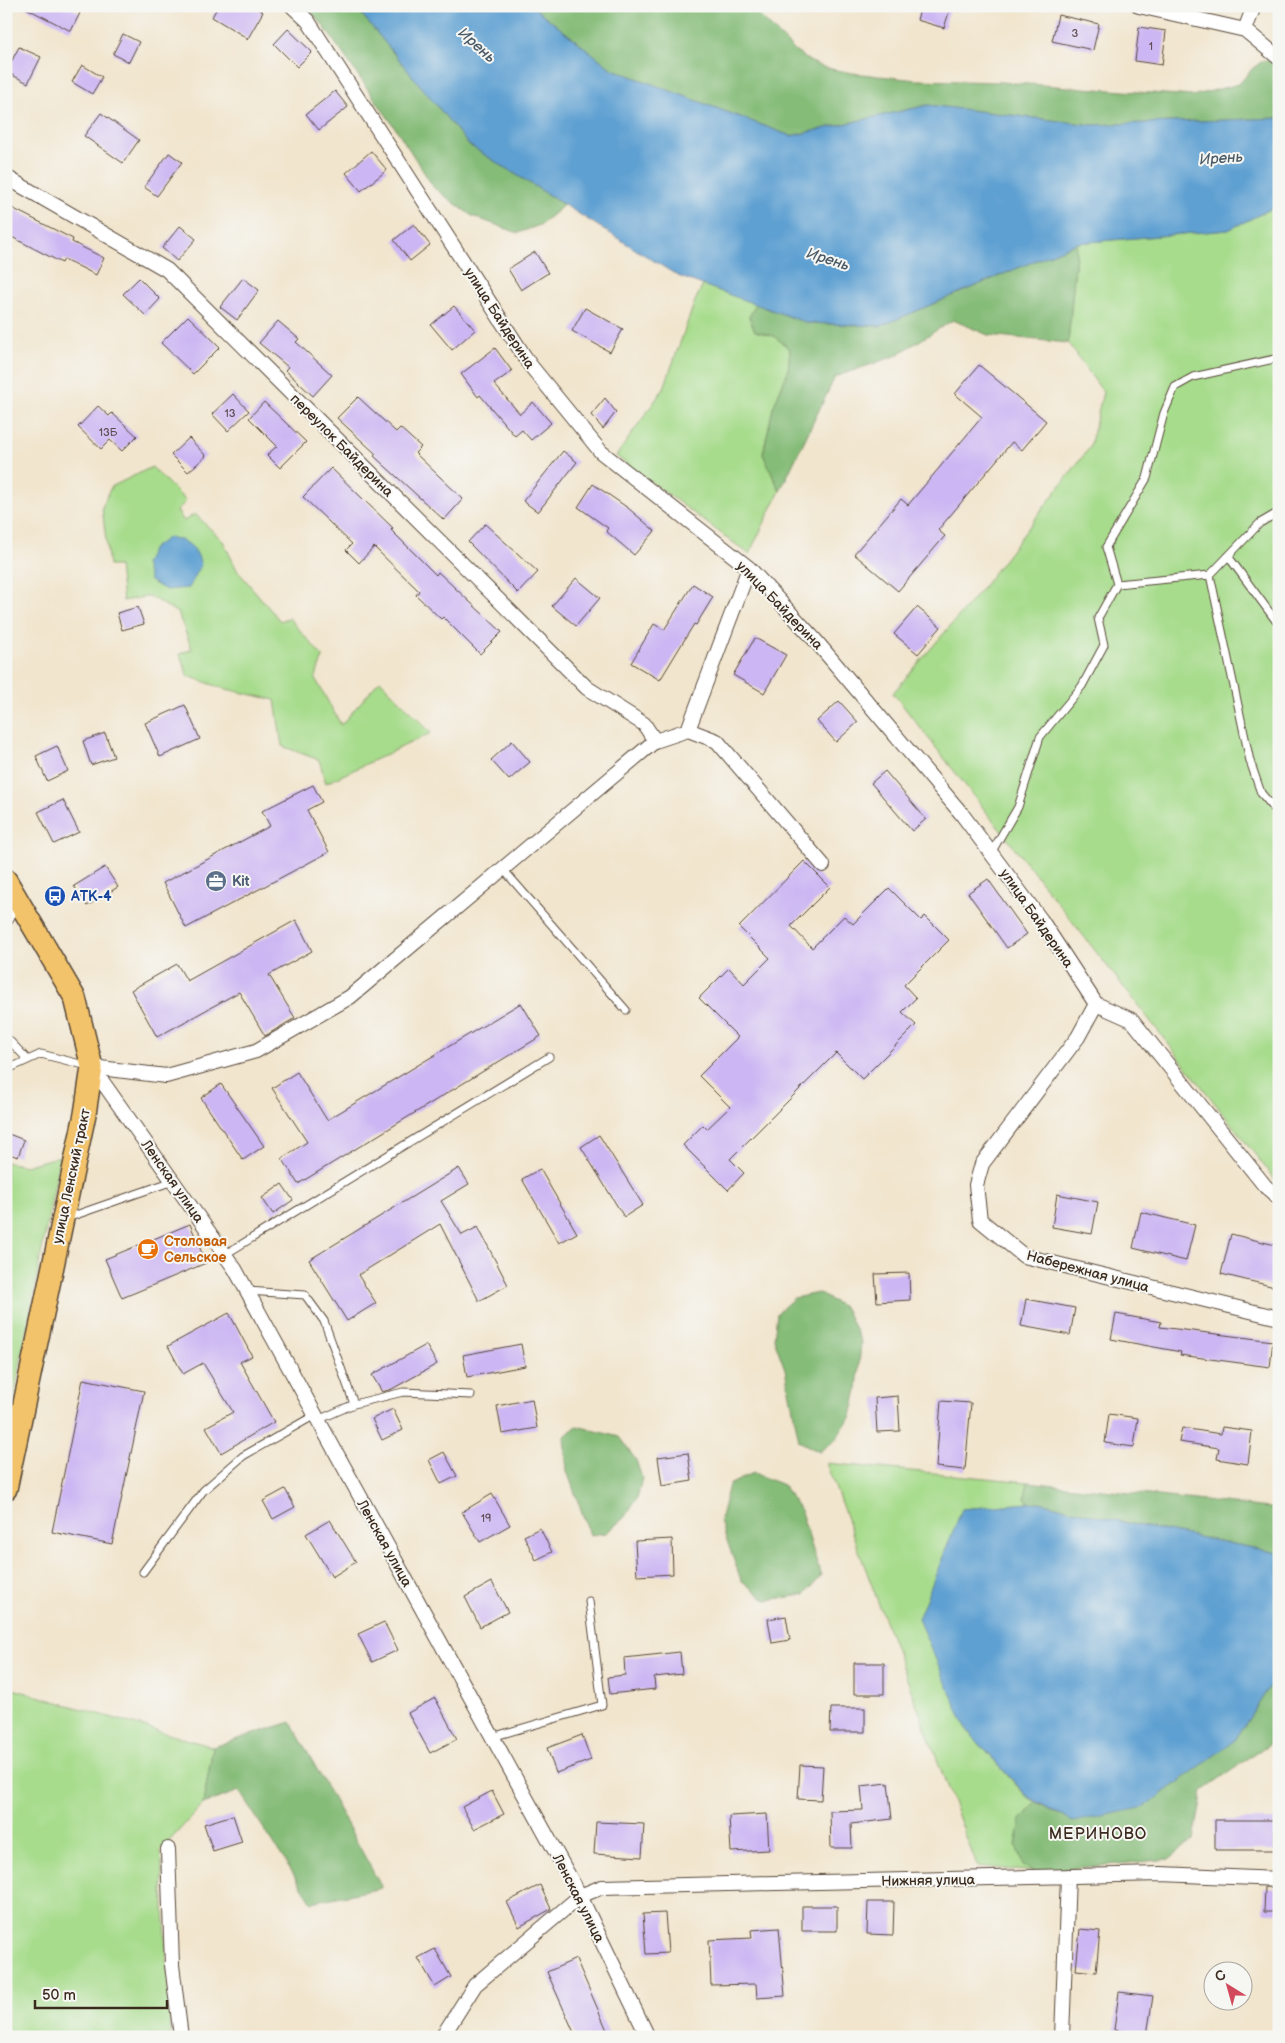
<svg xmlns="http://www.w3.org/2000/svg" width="1285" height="2043" viewBox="0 0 1285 2043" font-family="'Balsamiq Sans',sans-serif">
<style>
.green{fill:#a7dc8c;stroke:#718355}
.forest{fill:#85bc78;stroke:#60734b}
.water{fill:#5fa0d2;stroke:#4d6578}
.building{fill:#ccb6f3}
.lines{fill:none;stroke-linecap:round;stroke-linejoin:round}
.lane-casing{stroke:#564638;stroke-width:9}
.street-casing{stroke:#564638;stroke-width:16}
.primary-casing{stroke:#564638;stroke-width:24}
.lane{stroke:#fff;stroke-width:7}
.street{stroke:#fff;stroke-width:14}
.primary{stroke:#f2c36a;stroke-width:21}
.labels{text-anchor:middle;stroke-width:4;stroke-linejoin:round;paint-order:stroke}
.number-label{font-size:11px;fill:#5f4d53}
.street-label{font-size:14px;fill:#3b2a1e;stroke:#f6f6f2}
.service-label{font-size:14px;font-weight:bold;fill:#4e5e75;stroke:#f6f6f2;text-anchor:start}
.transit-label{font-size:14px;font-weight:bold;fill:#164399;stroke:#f6f6f2;text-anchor:start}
.food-label{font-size:14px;font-weight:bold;fill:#c56008;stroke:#f6f6f2;text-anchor:start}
.water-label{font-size:15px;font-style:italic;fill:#495966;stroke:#f6f6f2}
.quarter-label{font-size:16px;letter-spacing:1px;fill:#3b2a1e;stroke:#f6f6f2}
</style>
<rect width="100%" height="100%" fill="#f6f6f2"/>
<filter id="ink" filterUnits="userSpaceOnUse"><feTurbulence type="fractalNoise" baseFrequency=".02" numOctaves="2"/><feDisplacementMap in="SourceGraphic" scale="10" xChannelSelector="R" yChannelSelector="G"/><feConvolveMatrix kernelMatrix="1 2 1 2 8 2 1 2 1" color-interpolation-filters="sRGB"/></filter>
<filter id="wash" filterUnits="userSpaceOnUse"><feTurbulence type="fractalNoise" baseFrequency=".0096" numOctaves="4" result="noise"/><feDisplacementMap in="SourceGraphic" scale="20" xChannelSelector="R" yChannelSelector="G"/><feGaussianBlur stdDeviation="1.12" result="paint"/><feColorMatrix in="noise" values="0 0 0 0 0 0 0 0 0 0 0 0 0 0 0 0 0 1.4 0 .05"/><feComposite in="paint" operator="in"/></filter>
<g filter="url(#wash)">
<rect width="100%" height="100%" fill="#f1e5cd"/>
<path class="green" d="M1279,205v980l-386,-492 87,-102 110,-144 13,-55 -35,-49 9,-100 151,-13z
M703,285l53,19 -7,13 6,14 19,5 16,13 -2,22 -15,37 -10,46 17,37 -31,63 -133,-98 48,-68 31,-87z
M152,467l34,34 -9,10 7,10 11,-7 28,27 14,29 43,51 9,-3 34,39 -8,21 26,47 39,-45 51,53 -105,50 -7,-23 -37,-14 -7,-46 -53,-12 -34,-12 -8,-22 12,-5 -14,-36 -29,-17 -26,5 -4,-35h-10l-7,-59 9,-20z
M60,1156l-54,282v-276l19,4z
M826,1463l202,19 -3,15 4,6 -67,6 5,221 59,66 10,6 -15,18 14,52 -58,-6z
M6,1687l207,60 -10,57 -42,46 10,187h-165z"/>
<path class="forest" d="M305,6h50l114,139 95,60 -24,20 -22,8 -46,-17 -38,-28 -36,-56 -76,-108z
M532,6h218l46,46 15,10 15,6 26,5 65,7 83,2 192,14 47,-12 14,-16 11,-8 15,4v54l-187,7 -164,-20 -137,31 -179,-67z
M1077,243l-9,100 -80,-8 -35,-15 -58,36 -60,21 -55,114 -17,-37 10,-46 15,-37 2,-22 -16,-13 -19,-5 -6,-14 7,-13 51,19 74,3z
M818,1293l27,15 16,34 -4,48 -6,26 -15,23 -17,13 -20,-11 -14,-72 -11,-30 3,-26 17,-15z
M577,1426l42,11 17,23 6,18 -5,20 -13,20 -18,15 -16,2 -23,-64 -3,-34z
M753,1473l30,12 18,27 20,64 -16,19 -39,5 -25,-20 -21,-59 9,-36z
M1028,1482l251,27v44l-143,-28 -97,-23 -10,1 -4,-6z
M1279,1672v65l-76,53 -9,49 -25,20 -134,13 -12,-6 -7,-21 5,-25 15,-18 37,20 162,-82z
M291,1722l91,166 -70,14 -73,-111 -36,13 10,-57z"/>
<path class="water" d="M355,6h177l80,63 179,67 137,-31 164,20 187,-7v87l-51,25 -151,13 -196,83 -74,-3 -129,-47 -209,-131z
M169,537c18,4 27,8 32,28l-12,23 -23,2 -16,-9 -5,-17 8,-16z
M1039,1502l97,23 143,28v119l-44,68 -90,67 -72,15 -46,-26 -60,-66 -49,-111 44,-110z"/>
<g id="blocks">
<path class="building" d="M22,6h46l12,7 -9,18z
M218,6h35l10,6 -16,28v-2l-35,-21z
M921,6h30l-7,22 -27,-8z
M1058,15l41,9 -6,26 -41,-9z
M1139,27l27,4 -4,34 -27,-4z
M288,29l24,23 -15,15 -23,-23z
M123,34l16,8 -10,20 -16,-8z
M19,47l22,10 -13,26 -22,-11z
M82,65l20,12 -10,17 -20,-12z
M335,91l13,16 -29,23 -13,-16z
M101,113l38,27 -16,23 -39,-27z
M371,151l16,19 -26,21 -15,-18z
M169,153l13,9 -25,34 -13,-9z
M6,205l67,34 -1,3 32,16 -8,17 -32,-16 -2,4 -56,-29z
M414,224l16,21 -20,16 -16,-21z
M180,226l16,13 -19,22 -15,-13z
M535,252l13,21 -27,17 -13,-21z
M139,278l21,21 -15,16 -22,-21z
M243,278l16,12 -22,30 -17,-13z
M454,306l21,24 -23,20 -21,-25z
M585,308l38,21 -13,23 -38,-21z
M188,316l32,31 -27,27 -32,-31z
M278,321l21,18 -3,3 36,33 -19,21 -28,-26 3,-3 -29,-24z
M495,348l17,23 -18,13 26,30 13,-12 18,21 -20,17 -9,-10 -7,6 -35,-41 -2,2 -17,-23z
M979,365l67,56 -24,29 -10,-8 -74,88 7,6 -47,55 -44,-37 47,-55 7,6 74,-88 -27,-23z
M233,394l16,17 -21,20 -16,-17z
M358,397l38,35 4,-4 21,19 -6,6 48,46 -19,21 -70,-64 2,-2 -39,-36z
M605,398l11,14 -13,17 -12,-14z
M264,402l42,40 -26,26 -13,-13 10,-9 -28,-28z
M98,406l11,10 3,-3 25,23 -15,15 -12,-11 -9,9 -23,-22z
M189,438l17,18 -18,16 -17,-17z
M563,451l14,11 -39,50 -15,-11z
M331,468l62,60 -2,2 45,45 2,-3 64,60 -22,22 -37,-37 -2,2 -25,-24 3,-4 -45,-44 -15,16 -13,-13 6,-6 -49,-47z
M593,484l35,24 27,23 -21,24 -28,-24 2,-3 -30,-21z
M485,524l53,48 -20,21 -50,-51z
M576,578l24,20 -24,28 -24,-20z
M693,584l20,13 -17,28 -2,-1 -34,56 -29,-17 23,-39 10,6z
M138,607l6,17 -22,6 -5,-17z
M917,607l24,20 -23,27 -24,-20z
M755,638l31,17 -22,38 -31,-18z
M839,701l19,21 -22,20 -19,-21z
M185,705l15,34 -40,18 -15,-34z
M105,733l9,24 -23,8 -8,-24z
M512,741l18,21 -21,18 -18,-20z
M57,746l11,25 -21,10 -11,-25z
M885,771l41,48 -14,12 -41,-48z
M313,785l9,17 -15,8 22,42 -143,76 -23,-45 107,-57 -8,-15z
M63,800l16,32 -25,12 -16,-32z
M804,861l26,26 -39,39 21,22 32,-32 9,8 36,-36 32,32 4,-4 24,24 -45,45 12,13 -14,14 14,13 -54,54 -26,-26 -106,106 14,14 -16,17 -45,-45 20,-20 4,4 23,-22 -31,-31 39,-39 -39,-39 30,-30 15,16 26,-26 -31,-31z
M105,867l13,20 -31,19 -13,-20z
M988,879l39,55 -20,14 -39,-55z
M296,920l16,31 -43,24 26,43 -30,18 -26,-44 -82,45 -26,-47 46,-26 10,17z
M521,1003l20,33 -243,148 -16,-26 25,-16 -35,-54 25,-16 30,48z
M221,1084l43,62 -21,14 -42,-62z
M6,1133l18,7 -6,17 -12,-4z
M599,1135l44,70 -19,12 -43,-70z
M459,1168l10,16 -28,17 21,34 16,-8 30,58 -29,16 -39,-77 -82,51 18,28 -29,18 -38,-61z
M540,1169l37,64 -18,10 -37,-64z
M282,1184l11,16 -20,14 -11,-16z
M1057,1194l41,8 -6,32 -40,-7z
M1141,1212l54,13 -9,36 -53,-13z
M190,1224l16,39 -84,35 -17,-39z
M1231,1234l48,12v42l-58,-14z
M909,1273l1,27 -33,2 -2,-28z
M1026,1299l49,9 -5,27 -49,-9z
M229,1313l23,43 -12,6 34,60 -53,31 -15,-26 27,-15 -30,-49 -20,11 -15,-28z
M1116,1314l45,8 -1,5 113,14 -3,26 -90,-12 1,-3 -70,-13z
M521,1344l4,22 -58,11 -4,-22z
M426,1345l11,19 -45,25 -10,3 -10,-17z
M83,1379l61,12 -32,153 -60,-12z
M898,1396l2,35 -23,1 -2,-34z
M532,1399l5,29 -35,6 -5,-28z
M941,1401l30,2 -6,67 -29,-3z
M393,1409l10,21 -21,10 -10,-21z
M1109,1414l29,4 -4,29 -29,-4z
M1222,1427l30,4 -4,33 -31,-5 2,-11 -40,-6 3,-14 39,6z
M444,1452l13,24 -16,8 -12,-24z
M688,1453l4,28 -30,5 -4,-29z
M285,1489l10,18 -22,12 -10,-18z
M492,1494l18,31 -30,17 -18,-30z
M330,1520l26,42 -24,15 -26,-43z
M540,1528l12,24 -16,8 -12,-24z
M672,1539l1,35 -36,2 -2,-35z
M492,1582l16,30 -28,15 -15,-30z
M786,1616l4,24 -18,3 -4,-24z
M384,1622l14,28 -26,12 -14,-28z
M680,1652l2,22 -28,3 1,12 -45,5 -2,-17 17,-2 -1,-17z
M854,1663h30v31h-30z
M435,1698l22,41 -27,14 -22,-40z
M831,1708h34v24h-35z
M582,1735l9,25 -35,13 -9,-25z
M800,1765l23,1 -2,34 -23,-1z
M888,1783l4,36 -41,5 1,24h-21l-1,-37 33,-1 -2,-24z
M492,1791l12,23 -30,15 -12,-22z
M767,1814l2,36 -38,2 -2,-36z
M233,1815l9,27 -29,9 -9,-27z
M1215,1820h60v30h-60z
M596,1822l48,2 -2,33 -48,-3z
M540,1885l11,24 -32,18 -12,-25z
M1265,1887l14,1v24h-15z
M868,1902h26l-1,33 -26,-1z
M802,1906h35v25h-35z
M665,1913l3,40 -22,1 -3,-40z
M779,1928l6,68 -28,2 -1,-14 -45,1 -2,-45 43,-2 -1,-8z
M1080,1929l20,2 -4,41 -20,-2z
M435,1949l16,28 -16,10 -17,-29z
M576,1959l34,78h-34l-29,-65z
M1119,1992l34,4 -6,39 -33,-5z"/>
</g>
</g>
<g filter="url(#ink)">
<use href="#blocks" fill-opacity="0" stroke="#564638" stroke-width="1"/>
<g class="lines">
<g class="lane-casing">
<path id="lane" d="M1228,556l51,69
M1210,575l40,186 11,32 18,21
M1117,584l-11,-37 41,-69 17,-65 11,-26 18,-10 86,-19
M991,853l27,-46 22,-70 42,-51 22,-41 -6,-27 19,-34 93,-9 50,-52 19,-11
M502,868l124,142
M6,925l11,-19
M6,1037l22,23
M6,1070l35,-16 47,12
M67,1218l106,-37
M224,1255l325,-198
M247,1291l58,4 19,26 30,83
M318,1420l36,-16 49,-12 68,3
M143,1572l60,-81 40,-35 72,-41
M492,1737l110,-32 -13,-104"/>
</g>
<g class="street-casing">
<path id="street" d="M292,6l16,15 222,344 71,87 148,116 66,72 146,173 80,107 55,84 36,16 133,166 14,12
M1139,6l106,24 34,28
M1245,30l9,-24
M6,177l161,93 420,418 57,36 11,17
M688,730l61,-162
M1096,1004l-18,33 -96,127 -6,21 4,35 44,36 255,62
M92,1067l143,202 345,627 68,141
M92,1067l74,9 90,-25 94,-54 305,-256 33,-11 29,11 106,124
M168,1849l4,116 9,72
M442,2037l33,-52 105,-89 22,-9 559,-13 118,5
M1062,2037l6,-161"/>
</g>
<g class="primary-casing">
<path id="primary" d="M6,880l69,118 17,69 -7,47 -79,375"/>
</g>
<use href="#lane" class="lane"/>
<use href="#street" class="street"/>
<use href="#primary" class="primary"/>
</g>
</g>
<defs>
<g id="office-disc" transform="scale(1.125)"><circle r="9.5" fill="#5c6f8a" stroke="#f6f6f2"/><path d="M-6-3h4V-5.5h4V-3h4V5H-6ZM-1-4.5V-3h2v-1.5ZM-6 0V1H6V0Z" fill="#fff"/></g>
<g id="bus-disc" transform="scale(1.125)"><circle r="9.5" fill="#1a4fb4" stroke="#f6f6f2"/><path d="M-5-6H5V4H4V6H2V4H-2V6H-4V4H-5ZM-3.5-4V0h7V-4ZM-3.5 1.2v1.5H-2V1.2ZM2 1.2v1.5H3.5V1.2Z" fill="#fff"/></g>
<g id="cafe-disc" transform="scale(1.125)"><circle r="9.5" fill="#e8710a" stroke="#f6f6f2"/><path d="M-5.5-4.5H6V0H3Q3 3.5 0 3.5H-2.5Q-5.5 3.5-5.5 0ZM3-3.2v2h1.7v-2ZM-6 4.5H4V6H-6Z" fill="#fff"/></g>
</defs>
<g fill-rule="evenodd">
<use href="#office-disc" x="216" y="881"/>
<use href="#bus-disc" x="55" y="896"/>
<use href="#cafe-disc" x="148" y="1249"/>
</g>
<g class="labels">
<g class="number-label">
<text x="1075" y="37">3</text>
<text x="1151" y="50">1</text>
<text x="230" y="417">13</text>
<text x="108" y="436">13Б</text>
<text x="486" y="1522">19</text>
</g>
<g class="street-label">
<text transform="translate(500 318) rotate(57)" y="5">улица Байдерина</text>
<text transform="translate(342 445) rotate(45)" y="5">переулок Байдерина</text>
<text transform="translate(780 605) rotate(46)" y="5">улица Байдерина</text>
<text transform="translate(1037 918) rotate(55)" y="5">улица Байдерина</text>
<text transform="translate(71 1176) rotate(-78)" y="5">улица Ленский тракт</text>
<text transform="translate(173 1181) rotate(55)" y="5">Ленская улица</text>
<text transform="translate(1088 1271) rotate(15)" y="5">Набережная улица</text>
<text transform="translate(385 1543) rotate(61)" y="5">Ленская улица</text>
<text transform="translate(928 1880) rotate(-1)" y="5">Нижняя улица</text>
<text transform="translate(579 1898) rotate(63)" y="5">Ленская улица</text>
</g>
<g class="service-label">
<text x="232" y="886">Kit</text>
</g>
<g class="transit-label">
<text x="71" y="901">АТК-4</text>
</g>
<g class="food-label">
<text x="164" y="1246">Столовая<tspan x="164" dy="16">Сельское</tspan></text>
</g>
<g class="water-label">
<text transform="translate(477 45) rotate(42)" y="5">Ирень</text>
<text transform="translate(1221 158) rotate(-4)" y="5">Ирень</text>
<text transform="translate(828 259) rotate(18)" y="5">Ирень</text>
</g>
<g class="quarter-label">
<text x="1098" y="1839">МЕРИНОВО</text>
</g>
</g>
<rect width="1285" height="2043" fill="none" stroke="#f6f6f2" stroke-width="25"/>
<g transform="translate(1228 1986) rotate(323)"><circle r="24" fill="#f6f6f2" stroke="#aba49d"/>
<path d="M0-4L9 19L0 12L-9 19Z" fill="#d1495b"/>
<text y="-8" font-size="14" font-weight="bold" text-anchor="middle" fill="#3b2a1e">С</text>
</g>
<path d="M35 2000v8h132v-8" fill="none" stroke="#3b2a1e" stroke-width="2.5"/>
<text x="42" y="2000" font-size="15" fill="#3b2a1e" stroke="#f6f6f2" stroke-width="4" paint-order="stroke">50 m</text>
</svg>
